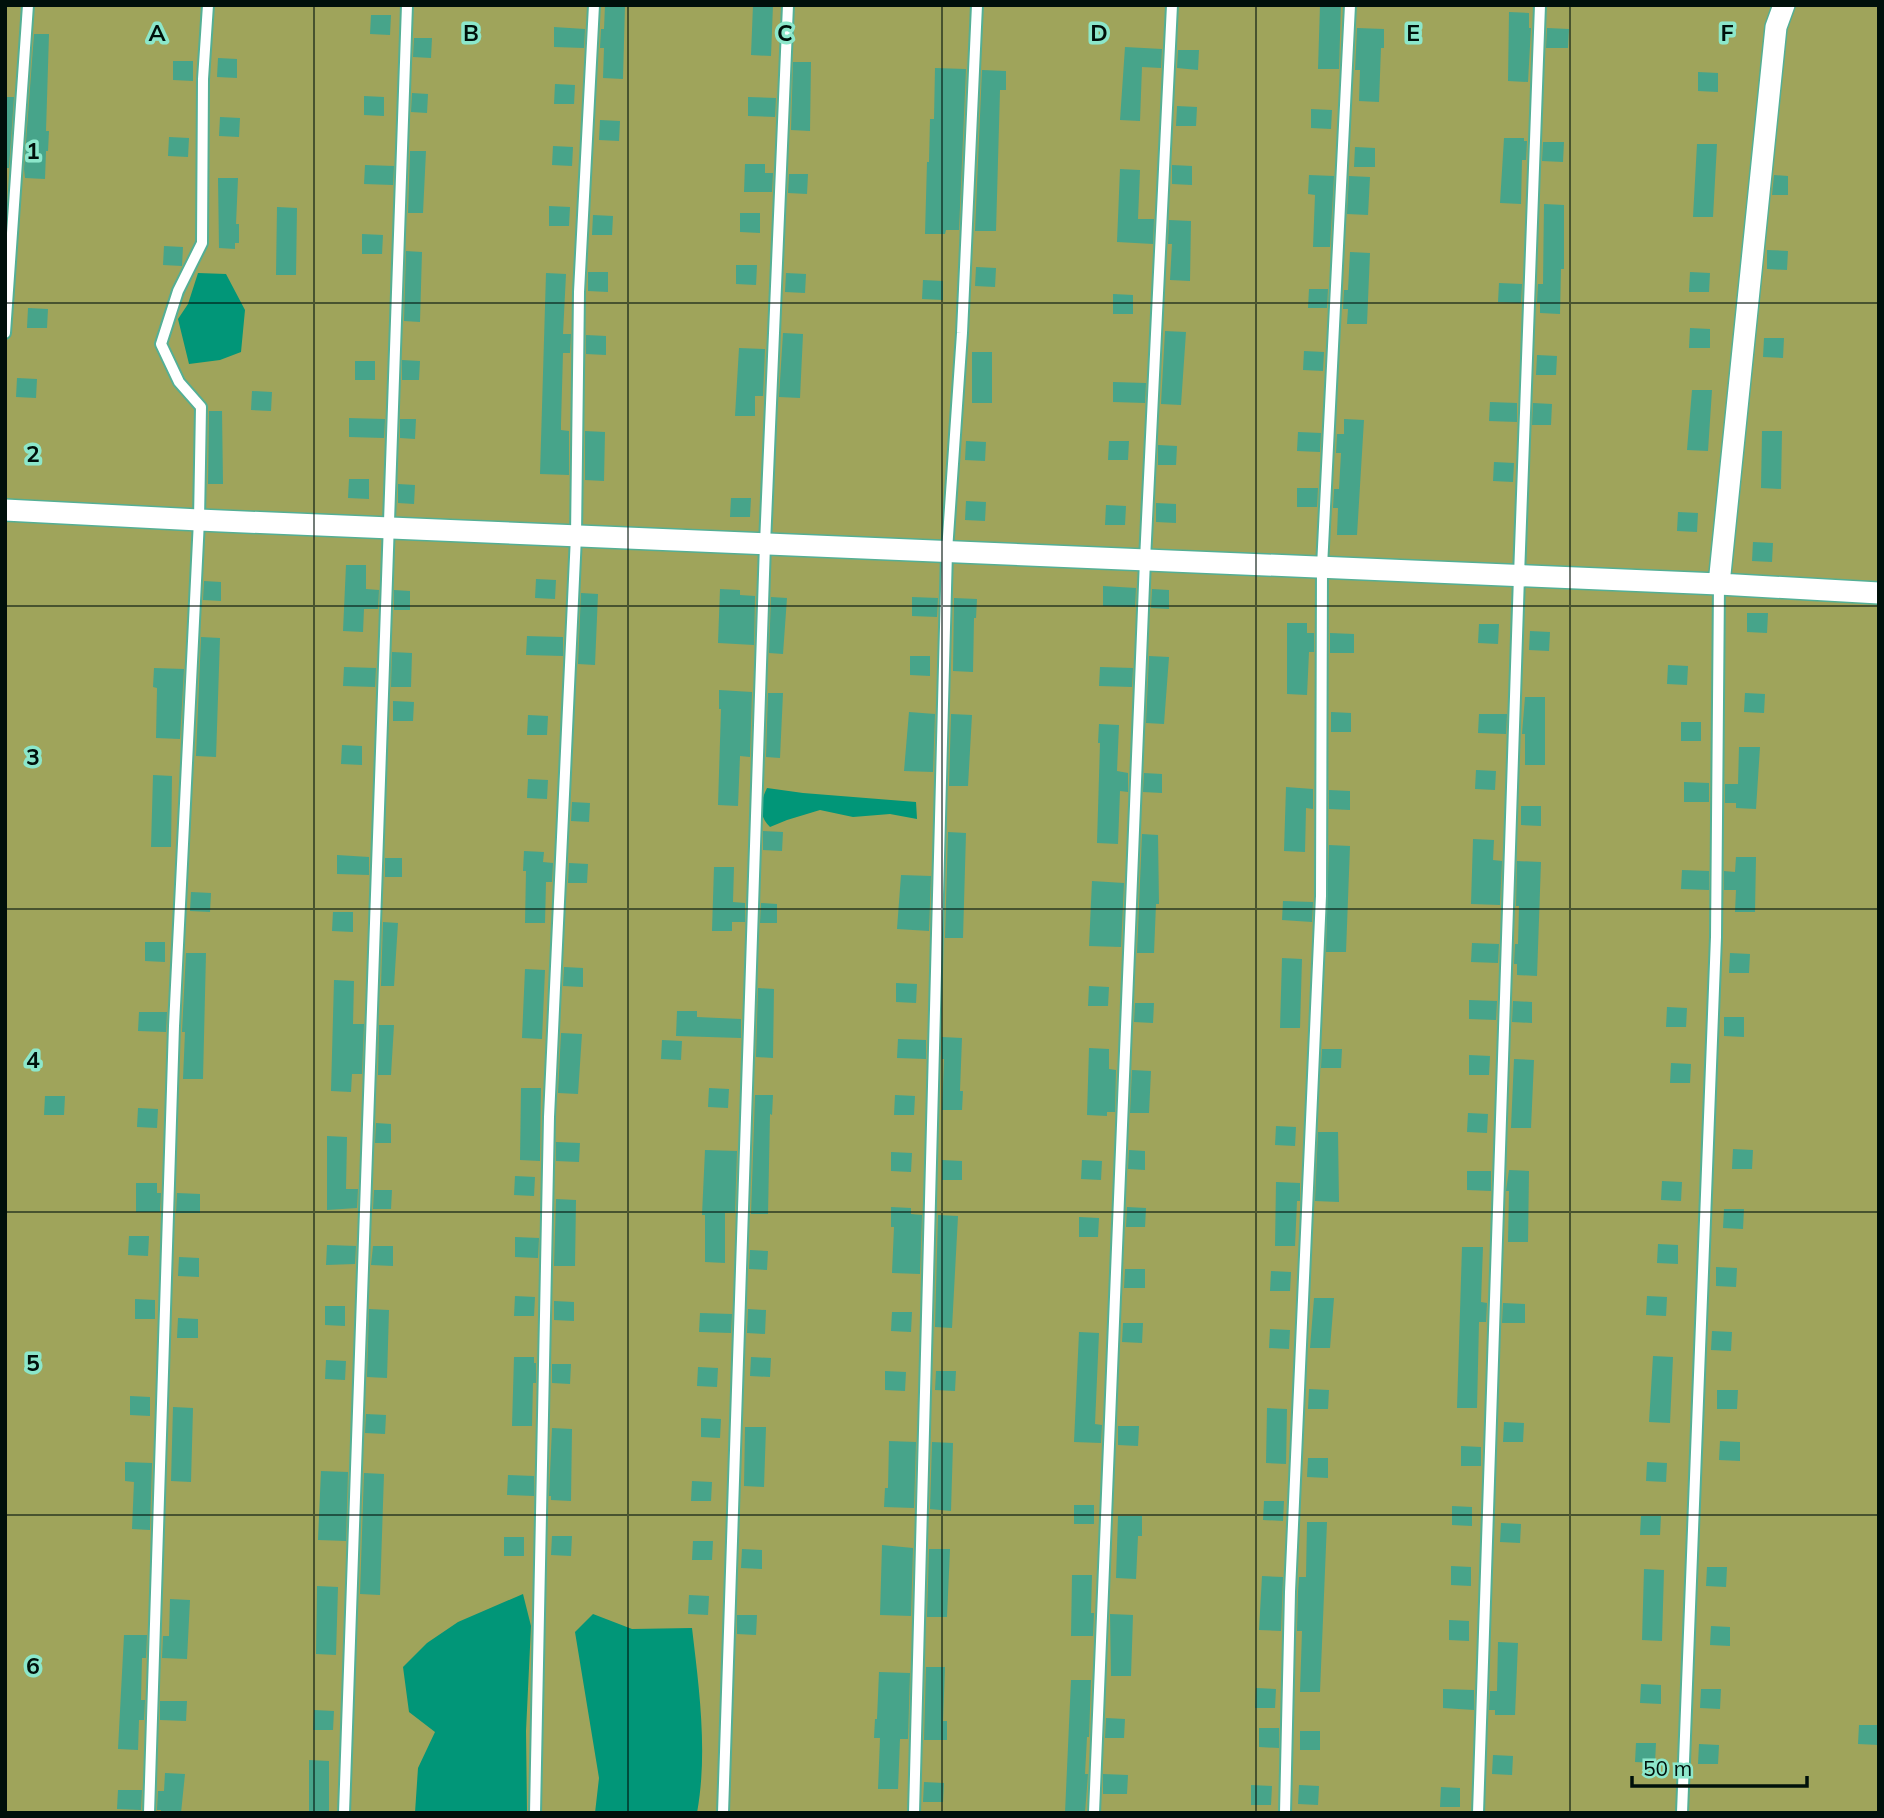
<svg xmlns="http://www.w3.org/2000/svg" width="1884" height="1818" viewBox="0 0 1884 1818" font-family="Mulish,sans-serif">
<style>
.green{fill:#9fa45b}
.water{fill:#019678}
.building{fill:#47a48a}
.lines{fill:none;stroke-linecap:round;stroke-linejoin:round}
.service-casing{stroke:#53af95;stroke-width:14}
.minor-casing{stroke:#53af95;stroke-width:24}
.service{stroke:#fff;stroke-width:10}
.minor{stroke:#fff;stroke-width:21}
.grid{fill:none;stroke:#00100b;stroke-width:2;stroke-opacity:0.55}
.grid-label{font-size:23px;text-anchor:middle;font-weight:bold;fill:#00100b;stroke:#8ce7cb;stroke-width:7;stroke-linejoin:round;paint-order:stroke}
</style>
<rect width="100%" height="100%" fill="#7edabe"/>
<path class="green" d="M5,5h1874v1808h-1874z"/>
<path class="water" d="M198,273l28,1 19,36 -4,42 -21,8 -31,4 -11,-45 10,-15z
M767,788l36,5 113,9 1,17 -27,-5 -37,3 -33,-7 -33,10 -17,7c-12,-12 -10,-25 -3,-39z
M523,1594l8,32 -5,105 1,82h-112l3,-45 17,-36 -26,-20 -6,-45 24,-24 31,-21z
M593,1614l39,15 60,-1c7,60 16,124 5,185h-102l4,-35 -24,-146z"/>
<path class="building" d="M605,5h20l-2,74 -20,-1 1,-30h-4l1,-19h3z
M753,5h20l-2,51 -20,-1z
M1320,5h21l-2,64h-21z
M1509,12l20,1v15h2l-3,54 -20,-1z
M371,15h20l-1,20 -20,-1z
M554,27l31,2 -1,19 -30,-1z
M1357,28l27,1v19h-3l-2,54 -20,-1 1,-31h-5z
M1547,28l22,1 -1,19h-22z
M34,34h15l-3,97h3l-1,20h-2l-1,28 -20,-1 -1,-9z
M414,38h18l-1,20 -18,-1z
M1125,47l37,2 -1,19 -19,-1 -2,54 -20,-1z
M1178,50h21l-1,20 -21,-2z
M218,58l19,1v19l-20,-1z
M173,61h20v20l-20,-1z
M793,62h18l-1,69 -19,-1z
M935,68l31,1 -7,161h-13l-1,4h-20l2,-72h2l1,-43h4z
M982,70l24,1v19h-6l-4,141h-21z
M1698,72l20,1v19l-20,-1z
M555,84l20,1 -1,19h-20z
M412,93l16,1 -1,19 -16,-1z
M364,96l20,1v19l-20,-1z
M5,97h9l-5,71h-4z
M748,97l28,1 -1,19 -27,-1z
M1177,106l20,1 -1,19h-20z
M1311,109l21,1 -1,19 -20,-1z
M220,117l20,1 -1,19 -20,-1z
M600,120l20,1 -1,20 -20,-1z
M169,137l20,1 -1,19 -20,-1z
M1504,138h20v3h3l-1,19h-4l-1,44 -21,-1z
M1543,142h21l-1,20 -21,-1z
M1697,144h20l-4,73h-20z
M553,146l20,1 -1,19 -20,-1z
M1355,147l20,1v19h-21z
M410,151h16l-3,62h-15z
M745,164h20v9h8l-1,19h-28z
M365,165l29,1 -1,19 -29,-1z
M1172,165l20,1v19l-20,-1z
M1120,169l20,1 -2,49h16l-1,25 -36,-2z
M789,174h19l-1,20 -19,-1z
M1309,175l25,1 -4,71h-17l2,-52 -7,-1z
M1774,175l14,1v19h-16z
M1349,176l21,1 -2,38 -21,-1z
M218,178h20l-2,46h3v19h-4v6l-16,-1z
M1544,204l20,1v64h-3l-1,45 -20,-1v-10h-3l1,-19h5z
M549,206l21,1 -1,19h-20z
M277,207l20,1 -1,67h-20z
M740,213h20v20l-20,-1z
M593,215l20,1 -1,19h-20z
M1169,220l22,1 -1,60 -20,-1 2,-36h-4z
M362,234l21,1 -1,19h-20z
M164,246l19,1 -1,19 -19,-1z
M1767,250l21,1 -1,19 -20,-1z
M406,251l16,1 -2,70 -16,-1z
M1350,252l20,1 -3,71h-20l1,-15h-5l1,-19h4z
M736,265h21l-1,20 -20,-1z
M976,267l20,1 -1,19 -20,-1z
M588,272h20v20l-20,-1z
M1690,272l20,1 -1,19h-20z
M546,273l20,1 -3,60h8l-1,19h-7l-2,71v6l8,1v44l-29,-1z
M786,273l20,1 -1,19 -20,-1z
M923,280l20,1v19l-21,-1z
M1499,283l23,1 -1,19 -23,-1z
M1309,289h19l-1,19h-19z
M1113,294l20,1v19h-20z
M28,308l20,1 -1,19h-20z
M1690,328l20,1v19h-21z
M1165,331l21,1 -5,73 -20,-1z
M783,333l20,1 -3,64 -21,-1z
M586,335l20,1v19l-20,-1z
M1764,338h20l-1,20 -20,-1z
M739,348l26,1 -2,47h-8v20h-20z
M1304,351l20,1 -1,19 -20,-1z
M972,352h20v51h-20z
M1537,355l20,1 -1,19h-20z
M402,360l18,1 -1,19h-17z
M355,361h20v19h-20z
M17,378l20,1 -1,19 -20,-1z
M1113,382l33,1 -1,20 -32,-1z
M1692,390h20l-4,61 -21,-1z
M252,391l20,1 -1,19 -20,-1z
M1490,402l27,1v19l-28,-1z
M1533,403l19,1 -1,21h-19z
M209,411h13l1,73h-15z
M349,418l36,1 -1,19 -35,-1z
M400,419h16l-1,20 -15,-1z
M1344,419l20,1 -7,115h-20l1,-27h-5l1,-19h5l2,-36h-5l1,-19h7z
M585,431l20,1 -1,49 -19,-1z
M1762,431h20l-1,58 -20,-1z
M1298,432l23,1 -1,19 -23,-1z
M966,441l20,1 -1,19 -20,-1z
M1109,441h20l-1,19h-20z
M1158,445l19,1 -1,19h-18z
M1494,462l20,1 -1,19 -20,-1z
M349,479h20v20l-21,-1z
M398,484l17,1 -1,19 -16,-1z
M1297,488h21l-1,19h-20z
M731,498h20l-1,19h-20z
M966,501l20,1 -1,19 -20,-1z
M1156,503l20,1v19l-20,-1z
M1106,505l20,1 -1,19h-20z
M1678,512l20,1 -1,19 -20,-1z
M1753,542l20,1 -1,19 -20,-1z
M346,565h20v24l13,1 -1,19h-14l-1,23 -20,-1z
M536,579l20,1 -1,19 -20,-1z
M204,581l17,1v19l-18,-1z
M1103,586l33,2 -1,19 -32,-1z
M720,589l20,1v5l15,1 -1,49 -36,-2z
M1152,589l17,1v19l-18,-1z
M394,590l16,1v19h-16z
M581,593l17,1 -3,71 -17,-1z
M771,597l16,1 -4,56 -14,-1z
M912,597l26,1 -1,19 -25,-1z
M954,598l23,1 -1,19h-2l-1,54 -20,-1z
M1747,613h21l-1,20 -20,-1z
M1287,623h20v10h7v19h-5l-2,43 -20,-1z
M1479,624h20l-1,20 -20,-1z
M1530,631l20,1 -1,19 -20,-1z
M1330,633l24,1v19h-24z
M527,636l36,1v19l-37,-1z
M201,637l19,1 -4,119 -20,-1z
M392,652l20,1 -1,34h-20z
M910,656h20v20l-20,-1z
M1149,656l20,1 -5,67 -18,-1z
M1668,665l20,1 -1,19 -20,-1z
M344,667l32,1 -1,19 -32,-1z
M1100,667l33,1 -1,19 -33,-1z
M154,668l30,1 -4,70 -24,-1 1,-50 -4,-1z
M719,690l33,2 -2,65 -10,-1 -2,50 -20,-1 3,-96h-2z
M768,693h15l-3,65 -14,-1z
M1745,693l20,1 -1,19 -20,-1z
M1525,697h20v68h-20v-31h-3z
M393,701l21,1 -1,19h-20z
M909,712l26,2 -2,58 -29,-1z
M1331,712l20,1v19h-20z
M951,714l21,1 -4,71h-19z
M1479,714h28l-1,20 -28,-1z
M528,715l20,1 -1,19h-20z
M1681,722h20v19h-20z
M1099,724l20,1 -2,46 11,2v19l-8,-1 -2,53 -21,-1 3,-100h-2z
M342,745l20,1v19l-21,-1z
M1739,747h21l-4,62 -20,-1v-5h-11v-19h13z
M1476,770l20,1 -1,19 -20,-1z
M1144,773l18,1v19l-19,-1z
M153,775l19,1 -1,71h-20z
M528,779l20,1 -1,19 -20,-1z
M1684,782l25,1v19h-25z
M1286,787l27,2v20l-7,-1 -1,44 -21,-1z
M1329,790l21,1v19l-21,-1z
M572,802l18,1 -1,19 -18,-1z
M1521,806h20v20l-20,-1z
M763,831l20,1 -1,19 -19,-1z
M948,832l18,1 -3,105h-18z
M1142,834l16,1 1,69h-3l-2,49h-17z
M1473,839l21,1 -1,20 9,1 -2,44 -29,-1z
M1329,845l21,1 -4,106h-20z
M524,851l20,1 -1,10 10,1 -1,19h-6l-1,41h-20l1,-52h-3z
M337,855l32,2v18l-32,-1z
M1736,857h20l-1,55h-20l1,-22h-12v-19l11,1z
M385,858h17v19h-17z
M1517,861l24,1 -4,114 -20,-1v-11h-3l1,-20h3l1,-38h-3z
M569,863l19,1 -1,19h-19z
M714,867h20l-1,35 12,1v19h-13v9h-20z
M1682,870l27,1v19l-28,-1z
M901,875l30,1 -2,55 -32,-2z
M1092,881l32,2 -3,64 -32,-1z
M191,892l20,1 -1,19 -20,-1z
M1283,901l30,1 -1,20 -30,-2z
M761,903l16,1v19h-17z
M333,912h20v20l-21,-1z
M383,922l15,1 -4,63h-13z
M145,942h20v20l-20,-1z
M1472,943l27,1 -1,19 -27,-1z
M186,953h20l-3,126h-20l2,-47h-3z
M1730,953l20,1 -1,19h-20z
M1282,958l20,1 -2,69h-20z
M564,967l19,1v19l-20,-1z
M525,969l20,1 -3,69 -20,-1z
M334,980l20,1 -1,43h11l-2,50h-10l-1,18 -20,-1z
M896,983l21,1 -1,19 -20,-1z
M1089,986l20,1 -1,19h-20z
M758,988l16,1 -1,69 -17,-1z
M1469,1000l28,1 -1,19 -27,-1z
M1513,1001l19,1v21l-20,-1z
M1135,1003h19l-1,20 -19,-1z
M1667,1007l20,1 -1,19h-20z
M677,1011h20v6l44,2v19l-65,-2z
M139,1012h28l-1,20 -28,-1z
M1724,1017h20v20l-20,-1z
M379,1025h15l-3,50h-13z
M561,1033l21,1 -4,60 -20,-1z
M942,1037l20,1 -2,53h3l-1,19h-20l2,-51h-2z
M898,1039l28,1v19l-29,-1z
M662,1040l20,1 -1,19 -20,-1z
M1089,1048l20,1v20l7,1 -1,42h-8v4l-20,-1z
M1322,1049h20l-1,19h-20z
M1469,1055l21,1 -1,19h-20z
M1514,1059l20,1 -3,68h-20z
M1671,1063l20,1 -1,19h-20z
M1132,1070l19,1 -2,42h-19z
M521,1088h20l-1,73 -20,-1z
M709,1088l20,1 -1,19 -20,-1z
M755,1095h18l-1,20 -2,-1 -2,100h-17z
M895,1095l20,1 -1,19h-20z
M45,1096h20l-1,19h-20z
M138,1108l20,1 -1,19 -20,-1z
M1468,1113l20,1 -1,19 -20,-1z
M376,1123l15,1v19h-16z
M1276,1126l20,1 -1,19 -20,-1z
M1318,1132h20l1,70 -24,-1z
M327,1136l20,1 -1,52h12l-1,19 -30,2z
M556,1142l24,1 -1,19 -23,-1z
M1733,1149l20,1 -1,19h-20z
M705,1150l32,1 -2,62h-10v50l-20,-1v-47h-3z
M1129,1150l16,1v19l-17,-1z
M891,1152l21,1 -1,19 -20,-1z
M942,1160l20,1v19h-20z
M1082,1160l20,1 -1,19 -20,-1z
M1509,1170l20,1 -1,71h-20l1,-51h-3z
M1467,1171h24v20l-24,-1z
M515,1176l20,1 -1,19 -20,-1z
M1662,1181l20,1 -1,19 -20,-1z
M1276,1182l24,1v18h-3l-2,45h-20z
M136,1183h21v10h4l-1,19h-24z
M374,1190h18l-1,19h-18z
M177,1193l23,1v19h-24z
M556,1199l20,1 -1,66h-21z
M891,1207l20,1v6l11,1 -2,59 -28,-1 2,-46h-3z
M1127,1207l19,1 -1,19h-19z
M1724,1209h20l-1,20 -20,-1z
M938,1215l20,1 -6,112 -17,-1z
M1079,1217l20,1 -1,19h-19z
M129,1236h20l-1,20 -20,-1z
M515,1237l24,1 -1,20 -23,-1z
M1658,1244l20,1v19l-21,-1z
M327,1245l29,1 -1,18 -29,1z
M373,1246h20v20l-22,-1z
M1462,1247h21l-2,55 6,1 -1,19h-7l-2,86h-20z
M750,1250l18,1 -1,19 -18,-1z
M179,1257l20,1v19l-21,-1z
M1716,1267l21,1 -1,19 -20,-1z
M1125,1269h20v19h-21z
M1271,1271l20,1 -1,19h-20z
M515,1296l20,1 -1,19h-20z
M1647,1296l20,1 -1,19 -20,-1z
M1314,1298h20l-4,50h-20z
M135,1299l20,1v19h-20z
M554,1301l20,1v19l-20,-1z
M1503,1303l22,1v19h-23z
M325,1306h20v20l-20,-1z
M369,1309l20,1 -2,68 -20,-1z
M748,1309l18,1 -1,24 -18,-1z
M892,1312h20l-1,20 -20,-1z
M700,1313l32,1 -1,19 -32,-1z
M178,1318l20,1v19h-21z
M1123,1323h20l-1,20 -20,-1z
M1270,1329l20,1 -1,19 -20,-1z
M1712,1331l20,1 -1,19 -20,-1z
M1079,1332l20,1 -4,91 7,1 -1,18 -27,-1z
M1653,1356l20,1 -3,66 -21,-1z
M514,1357h20v6h2v20h-3l-1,43h-20z
M751,1357l20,1 -1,19 -20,-1z
M326,1360l20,1 -1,19 -20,-1z
M552,1364h19l-1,20 -18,-1z
M698,1367l20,1 -1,19 -20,-1z
M885,1371l21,1 -1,19 -20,-1z
M936,1371h20l-1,20 -20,-1z
M1309,1389l20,1 -1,19h-20z
M1717,1390h21l-1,19h-20z
M130,1396l20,1v19l-20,-1z
M173,1407l20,1 -2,74 -20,-1z
M1267,1408l20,1 -1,55 -20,-1z
M366,1414l20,1 -1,19 -20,-1z
M701,1418l20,1 -1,19 -19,-1z
M1504,1422l20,1 -1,19h-20z
M1118,1426h21l-1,20 -20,-1z
M745,1427h21l-2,60 -20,-1z
M552,1428l20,1 -1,72 -20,-1v-4h-2z
M889,1441l27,1 -2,66 -30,-1 1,-19h3z
M1720,1441l20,1v19l-21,-1z
M932,1442l21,1 -2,68 -21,-2z
M1461,1446l20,1v19h-20z
M1308,1458h20v20l-21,-1z
M125,1462l27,1 -2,67 -18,-1 2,-47 -9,-1z
M1647,1462l20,1 -1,19 -20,-1z
M321,1471l27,1 -2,69 -28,-1z
M364,1473l20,1 -4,121 -20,-1z
M508,1475l26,1v20l-27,-1z
M692,1481l20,1 -1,19h-20z
M1264,1501h20l-1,20 -20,-1z
M1074,1505h20v19h-20z
M1452,1506l20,1v19l-20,-1z
M1118,1516h24v20h-4l-2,43 -20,-1z
M1641,1516h20l-1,19h-20z
M1307,1522h20l-7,170h-20l2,-61h-5l1,-39 1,-15h7z
M1501,1523l20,1 -1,19 -20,-1z
M552,1536h20l-1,20 -20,-1z
M504,1537h20v19h-20z
M693,1541h20l-1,19h-20z
M882,1545l31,3 -2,68 -31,-1z
M742,1549l20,1v19l-21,-1z
M929,1549h21l-3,68h-20z
M1451,1566l20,1v19l-20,-1z
M1707,1567h20l-1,20 -20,-1z
M1644,1569l20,1 -2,71 -20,-1z
M1072,1575h20l-1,38h3l-1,23h-22z
M1262,1576l21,1 -2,54 -22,-1z
M317,1586l21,1 -2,68 -20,-1z
M689,1595l20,1 -1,19 -20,-1z
M170,1599l20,1 -3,59 -25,-1 1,-22h6z
M1110,1614l23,1 -2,61h-20z
M737,1615h20l-1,20 -19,-1z
M1449,1620l20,1v20l-20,-1z
M1711,1626l19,1v19l-20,-1z
M124,1635h23l-1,23h-4l-1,42h4l-1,20h-5l-1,30 -20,-1z
M1498,1642l20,1 -3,72h-20v-5h-6l1,-19h7z
M926,1667h19l-2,54h4v19h-23z
M879,1672l31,1 -2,66h-8l-2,50h-20l2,-51h-6l1,-19h2z
M1071,1680h20l-2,57h-2l-2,37h3l-3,39h-20z
M1641,1684l20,1v19l-21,-1z
M1256,1688l20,1 -1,19h-20z
M1443,1689l31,1v20l-31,-2z
M1701,1689h20l-1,20 -20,-1z
M160,1701h27l-1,20 -26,-1z
M314,1710l20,1 -1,19h-20z
M1106,1718l19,1 -1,19h-19z
M1859,1725h20v20l-21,-1z
M1259,1728h20v20l-20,-1z
M1300,1731h20v19h-20z
M1636,1743h20l-1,20 -20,-1z
M1699,1744l20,1 -1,19h-20z
M1493,1755l20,1 -1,19 -20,-1z
M309,1760l20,1v52h-20z
M165,1773l20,1 -4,39h-20v-3h-4l1,-19h6z
M1103,1774l25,1 -1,19h-24z
M924,1782l20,1 -1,19h-20z
M1251,1785l21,1 -1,19h-20z
M1299,1785l20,1 -1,19 -20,-1z
M1441,1787l19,1v19h-20z
M118,1790h24l-1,20 -24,-1z"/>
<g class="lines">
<g class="service-casing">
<path id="service" d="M5,333l23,-328
M149,1813l25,-787 25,-506 2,-113 -22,-25 -18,-38 17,-53 24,-48 1,-164 5,-74
M344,1813l63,-1808
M535,1813l14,-696 27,-581 3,-244 15,-287
M723,1813l42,-1269 23,-539
M914,1813l33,-1262 15,-218 15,-328
M1094,1813l51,-1253 27,-555
M1285,1813l5,-221 31,-696 1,-329 28,-562
M1478,1813l41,-1237 21,-571
M1682,1813l34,-876 3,-353"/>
</g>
<g class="minor-casing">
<path id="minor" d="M5,510l194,10 1520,64 57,-557 8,-22
M1719,584l160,9"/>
</g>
<use href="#service" class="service"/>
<use href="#minor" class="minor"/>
</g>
<path class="grid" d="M314,5v1808M628,5v1808M942,5v1808M1256,5v1808M1570,5v1808M5,303h1874M5,606h1874M5,909h1874M5,1212h1874M5,1515h1874"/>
<g class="grid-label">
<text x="157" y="41">A</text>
<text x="471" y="41">B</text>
<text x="785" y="41">C</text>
<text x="1099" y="41">D</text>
<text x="1413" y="41">E</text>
<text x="1727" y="41">F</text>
<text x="33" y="159">1</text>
<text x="33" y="462">2</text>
<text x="33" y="765">3</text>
<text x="33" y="1068">4</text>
<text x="33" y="1371">5</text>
<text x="33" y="1674">6</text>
</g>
<rect width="1884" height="1818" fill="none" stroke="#00100b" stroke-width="14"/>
<path d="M1632 1776v10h175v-10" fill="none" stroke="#00100b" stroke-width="3.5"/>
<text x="1643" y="1776" font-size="21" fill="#00100b" stroke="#8ce7cb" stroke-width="5" paint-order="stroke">50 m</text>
</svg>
